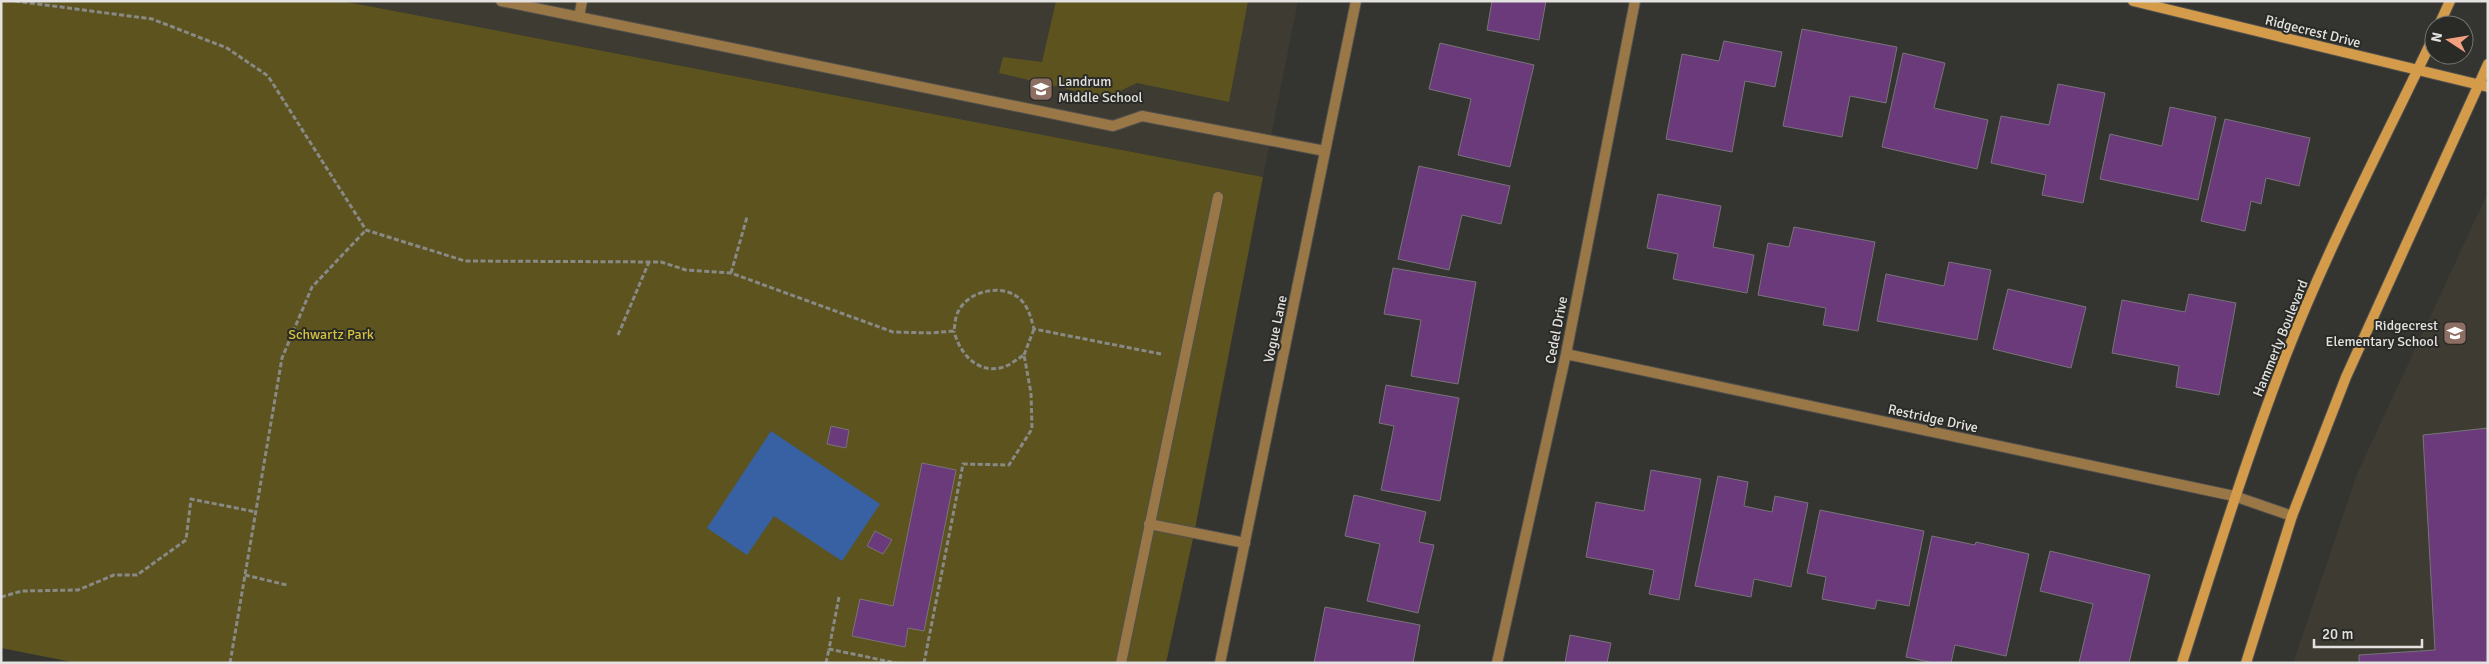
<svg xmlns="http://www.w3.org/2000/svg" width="2489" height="664" viewBox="0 0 2489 664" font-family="Signika,sans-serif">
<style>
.built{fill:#3d3b32}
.green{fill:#5c531f}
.water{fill:#3861a3}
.building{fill:#6b3a7b;stroke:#777578}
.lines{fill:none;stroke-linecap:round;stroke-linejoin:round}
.lane-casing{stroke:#50504d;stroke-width:12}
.street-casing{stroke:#50504d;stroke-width:12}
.secondary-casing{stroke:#50504d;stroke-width:12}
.path{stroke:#898986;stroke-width:3;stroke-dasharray:5 2.5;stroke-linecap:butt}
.lane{stroke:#9a7747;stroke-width:10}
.street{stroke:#9a7747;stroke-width:10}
.secondary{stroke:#d49c4a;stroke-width:10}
.labels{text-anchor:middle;stroke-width:4;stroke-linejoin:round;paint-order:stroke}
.street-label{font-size:14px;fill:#e3e2e0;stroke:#2a2a27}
.poi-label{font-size:14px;fill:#e3e2e0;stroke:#2a2a27;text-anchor:start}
.park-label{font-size:14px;fill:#d5c03f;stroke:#2a2a27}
</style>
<rect width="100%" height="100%" fill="#343431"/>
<path class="built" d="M342,1h956l-35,176z
M2488,192v471h-195l64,-189z"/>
<path class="green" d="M1,1h341l921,176 -69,357 -28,129h-1089l-76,-15z
M1056,1h192l-19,101 -92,-19 -32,15 -106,-25 4,-16 39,5z"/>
<path class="water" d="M771,431l109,73 -38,57 -68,-45 -27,39 -40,-27z"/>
<path class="building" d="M1492,1h54l-7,39 -52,-10z
M1802,29l95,18 -11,56 -36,-7 -8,41 -59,-11z
M1724,41l58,11 -7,35 -30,-6 -13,71 -66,-13 16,-85 37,7z
M1440,43l94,22 -24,102 -52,-12 13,-56 -42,-10z
M1903,53l42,10 -11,45 54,12 -11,49 -95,-22z
M2058,84l47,9 -22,110 -41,-8 4,-20 -55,-12 10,-47 48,9z
M2170,107l46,10 -18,83 -98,-21 10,-45 52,12z
M2225,119l85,19 -11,48 -33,-8 -5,26 -10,-3 -6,30 -44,-10z
M1419,166l91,20 -9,38 -39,-9 -13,55 -51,-11z
M1658,194l63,12 -8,41 41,8 -7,38 -74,-14 5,-25 -31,-6z
M1794,227l81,15 -17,89 -35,-6 3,-17 -68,-13 10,-52 21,4z
M1949,262l42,8 -14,70 -100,-19 9,-47 58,12z
M1393,268l83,14 -18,102 -47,-8 10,-56 -37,-6z
M2008,289l78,18 -15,61 -78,-19z
M2189,294l47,9 -17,92 -43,-8 3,-21 -67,-13 10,-53 63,12z
M1386,385l73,13 -19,103 -59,-11 13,-64 -15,-3z
M831,426l18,4 -3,18 -19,-4z
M2488,428v235h-129v-8l76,-5 -12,-215z
M922,463l34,7 -32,161 -16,-3 -3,19 -53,-11 8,-37 33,7z
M1651,470l50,9 -22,121 -30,-6 5,-24 -68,-13 10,-55 48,9z
M1718,476l30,6 -4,24 28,6 3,-16 33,7 -17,84 -37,-8 -3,18 -56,-11z
M1354,495l72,17 -7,30 15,3 -16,68 -51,-12 13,-57 -35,-8z
M1820,510l104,21 -15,75 -32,-6 -2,9 -53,-10 4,-22 -19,-4z
M875,531l17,9 -9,14 -16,-8z
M1932,536l43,9 1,-3 53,12 -23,102 -51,-11 -4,18h-17l-28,-6z
M2050,551l100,24 -21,88h-50l14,-59 -53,-13z
M1325,607l95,18 -7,38h-99z
M1570,635l41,8 -4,20h-42z"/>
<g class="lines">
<g class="lane-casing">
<path id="lane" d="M501,1l612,125 29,-10 183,35
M579,17l3,-16
M1149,524l96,19
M1121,663l97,-466"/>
</g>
<g class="street-casing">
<path id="street" d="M1566,354l668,142 58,20
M1220,663l136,-662
M1497,663l69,-309 69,-353"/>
</g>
<g class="secondary-casing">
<path id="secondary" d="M2133,1l355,86
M2439,25l11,-24
M2182,663c33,-104 65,-207 104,-308 43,-110 98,-214 148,-319
M2246,663l46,-147 54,-139 142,-313"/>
</g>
<path class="path" d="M15,1l137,18 75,29 41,28 98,154 99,31 196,1 25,8 45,3 162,59 38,1 23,-2c1,-6 1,-14 4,-19 10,-22 47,-30 64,-11 7,8 9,17 12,28l127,25
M731,273l16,-56
M618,335l31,-73
M1024,355l10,-26
M245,575l42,10
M1,597l21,-6 56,-1 36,-15h23l49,-35 5,-41 65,13
M839,597l-10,52 67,14
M230,663l52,-305 30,-71 54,-57
M826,663l3,-14
M924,663l39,-199 46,1 23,-36 -1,-36 -7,-38c-7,4 -16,12 -24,13 -24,5 -41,-16 -46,-37"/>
<use href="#lane" class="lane"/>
<use href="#street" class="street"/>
<use href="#secondary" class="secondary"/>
</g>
<defs>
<g id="school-square" transform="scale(1.25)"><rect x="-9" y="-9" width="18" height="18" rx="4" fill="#8d6e63" stroke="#2a2a27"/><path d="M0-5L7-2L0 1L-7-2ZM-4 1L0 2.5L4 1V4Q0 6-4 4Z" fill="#fff"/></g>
</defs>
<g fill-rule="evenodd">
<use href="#school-square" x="1041" y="89"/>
<use href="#school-square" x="2455" y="333"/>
</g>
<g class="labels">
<g class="street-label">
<text transform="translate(2313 31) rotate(14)" y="5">Ridgecrest Drive</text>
<text transform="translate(1275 329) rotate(-78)" y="5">Vogue Lane</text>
<text transform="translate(1556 330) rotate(-79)" y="5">Cedel Drive</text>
<text transform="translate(2280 338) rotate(-68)" y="5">Hammerly Boulevard</text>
<text transform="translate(1933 418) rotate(12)" y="5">Restridge Drive</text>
</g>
<g class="poi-label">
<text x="1058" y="86">Landrum<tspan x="1058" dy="16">Middle School</tspan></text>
<text x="2438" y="330" text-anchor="end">Ridgecrest<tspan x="2438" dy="16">Elementary School</tspan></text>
</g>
<g class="park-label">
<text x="331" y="339">Schwartz Park</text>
</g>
</g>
<rect width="2489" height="664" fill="none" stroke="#e3e2e0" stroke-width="5"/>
<g transform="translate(2449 40) rotate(282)"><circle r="24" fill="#2a2a27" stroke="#747471"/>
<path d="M0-4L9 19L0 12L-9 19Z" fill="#f2a080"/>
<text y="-8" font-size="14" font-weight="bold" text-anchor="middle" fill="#e3e2e0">N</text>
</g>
<path d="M2314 639v8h108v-8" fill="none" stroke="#e3e2e0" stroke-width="2.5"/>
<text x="2322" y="639" font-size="15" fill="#e3e2e0" stroke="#2a2a27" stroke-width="4" paint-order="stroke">20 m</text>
</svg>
